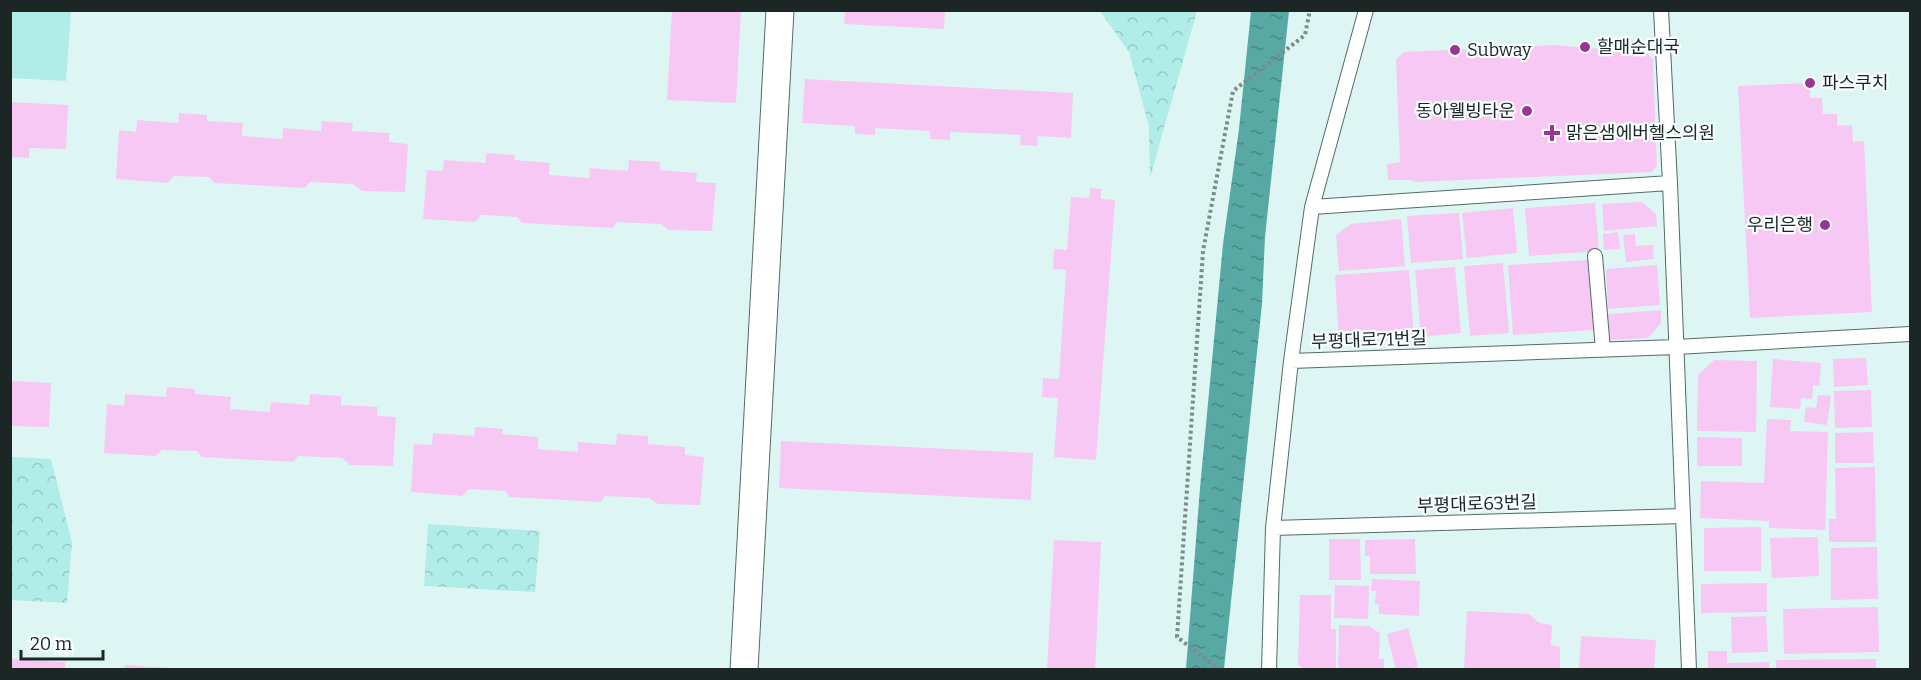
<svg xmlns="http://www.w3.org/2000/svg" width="1921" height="680" viewBox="0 0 1921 680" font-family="Bitter,'Noto Sans KR',serif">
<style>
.park{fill:url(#park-crowns)}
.garden{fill:#b0ece8}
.water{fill:url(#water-ripples)}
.building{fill:#f8c8f4}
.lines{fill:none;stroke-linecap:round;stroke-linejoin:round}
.lane-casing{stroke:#556a69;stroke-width:16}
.street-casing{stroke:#556a69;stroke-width:29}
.path{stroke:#7b8c8b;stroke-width:4;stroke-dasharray:3 3;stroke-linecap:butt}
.lane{stroke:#fff;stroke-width:14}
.street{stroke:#fff;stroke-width:27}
.poi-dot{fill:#9b3498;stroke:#f9fefe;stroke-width:2}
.labels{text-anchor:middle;stroke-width:4.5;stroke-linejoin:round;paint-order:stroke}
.poi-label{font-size:18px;fill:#1c2625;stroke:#f9fefe;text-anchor:start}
.street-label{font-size:18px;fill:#1c2625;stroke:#f9fefe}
</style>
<defs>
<pattern id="park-crowns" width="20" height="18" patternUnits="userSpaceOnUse" patternTransform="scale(1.5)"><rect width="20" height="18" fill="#b0ece8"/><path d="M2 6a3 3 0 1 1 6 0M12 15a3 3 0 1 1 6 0" fill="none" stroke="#97cac7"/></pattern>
<pattern id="water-ripples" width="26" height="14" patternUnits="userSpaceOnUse" patternTransform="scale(1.5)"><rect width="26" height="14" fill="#58a8a3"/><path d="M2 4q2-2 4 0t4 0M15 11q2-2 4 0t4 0" fill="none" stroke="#488985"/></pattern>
</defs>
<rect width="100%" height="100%" fill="#ddf6f4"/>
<path class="park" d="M1100,11h97l-47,167 -1,-51 -20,-75z
M11,457l40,2 21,83 -5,61 -56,-3z
M428,524l112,7 -5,61 -111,-6z"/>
<path class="garden" d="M10,11h61l-5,70 -55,-3z"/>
<path class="water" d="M1251,11h38l-24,226 -3,67 -38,365h-38l14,-181 23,-244 16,-115z"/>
<path class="building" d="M672,10h69l-5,93 -69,-3z
M845,10h100l-1,19 -100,-5z
M1555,45l93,8 5,7 4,106 -6,6 -235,10 -6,-2h-22l-1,-16 13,-2 -4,-103 8,-7z
M805,79l268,14 -2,45 -33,-2 -1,10 -17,-1 1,-10 -71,-3v8l-20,-1v-8l-55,-3v7l-20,-1v-8l-53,-3z
M1810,83v15h12l1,16h14v12l15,-1 1,17 11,-1 8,171 -122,6 -12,-232z
M10,102l58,3 -2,44 -37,-1v10l-19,-1z
M179,113l28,2v6l36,2 -1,13 40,3 1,-11 38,3 1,-10 31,2 -1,8 37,2v9l19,2 -3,48 -43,-1 -9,-7 -43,-2 -5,6 -91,-5 -5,-6 -35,-1 -7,7 -51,-4 3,-49 17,2 1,-12 41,3z
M486,153l29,2 -1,5 36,3 -1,12 40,3 1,-10 38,3 1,-11 31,2v8l37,3 -1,9 20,1 -4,48 -43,-1 -8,-6 -44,-2 -4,6 -91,-5 -5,-6 -36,-2 -6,7 -52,-3 4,-49 16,1 1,-11 42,3z
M1090,188l11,1v10l14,1 -19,260 -42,-3 4,-59 -16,-1 1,-19 16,1 7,-109 -13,-1 1,-20 13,1 4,-53 18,1z
M1642,202l14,12 1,12 -53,5 -2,-27z
M1595,203l4,48 -70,5 -4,-48z
M1513,208l4,45 -50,5 -5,-45z
M1459,213l4,46 -52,4 -4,-47z
M1401,219l4,47 -66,5 -3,-36 15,-11z
M1618,232l2,17 -16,1 -1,-16z
M1635,234l1,12 17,-1 1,14 -28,3 -3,-27z
M1589,260l5,70 -81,5 -5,-70z
M1503,263l6,70 -39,3 -6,-70z
M1657,265l3,40 -52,4 -2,-40z
M1455,267l6,66 -40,4 -6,-67z
M1409,270l5,68 -75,5 -4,-68z
M1661,310v13l-13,15 -38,2 -2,-26z
M1866,358l2,27 -34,2 -1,-28z
M1773,359l48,4 -2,23 -6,-1 -1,14 -11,-1 -1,11 -30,-2z
M1714,360l43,1 -1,71 -59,-1 1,-56z
M10,381l41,2 -2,44 -39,-1z
M167,387l28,2v5l36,3 -1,12 40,3 1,-10 38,3 1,-11 31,2v9l37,2 -1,9 19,1 -3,49 -43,-1 -8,-7 -44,-2 -4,6 -92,-5 -5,-6 -35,-1 -7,6 -51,-3 3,-49 17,2 1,-12 41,3z
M1871,390l1,37 -37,1 -1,-37z
M1818,395l13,1 -4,29 -23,-3 2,-15 10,1z
M1767,419l24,1 -1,11 38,1 -3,98 -56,-2v-7l-69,-3 1,-37 63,2z
M475,427l28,2 -1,5 36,3v12l40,3v-10l38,3 1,-11 31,2v8l37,3v8l19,2 -4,48 -42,-1 -9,-6 -44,-2 -4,6 -91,-5 -5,-6 -36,-2 -7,7 -51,-4 3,-48 18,1 1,-12 41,3z
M1873,432l1,31h-39v-30z
M1697,437l45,1v28h-45z
M781,441l252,12 -2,47 -252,-12z
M1875,467l1,75h-47v-23h7l-1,-51z
M1761,527v44h-57v-43z
M1818,537l1,39 -47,2 -2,-40z
M1329,539h31l1,41h-32z
M1415,539l1,35h-46v-18h-5v-16z
M1054,540l47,2 -6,128h-48z
M1877,547l1,52 -47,1v-52z
M1372,579l48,2 -1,35 -40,-2v-10l-4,1 1,-14h-5z
M1767,583v29l-66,1v-29z
M1335,585l34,1 -1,33 -34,-1z
M1300,595h31v34h5v41h-32l-6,-6z
M1878,607l1,45 -95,2 -1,-45z
M1467,611l62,3 10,9 13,2 -1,20 9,2v23h-96z
M1766,616l2,36 -36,1 -1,-36z
M1339,625l29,1 12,7 -1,26h5v11h-46z
M1408,628l10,39 -22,3 -9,-36z
M1581,636l75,4 -2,30h-75z
M1708,651h19v12l42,-1 1,8h-62z
M10,659l55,3v8h-55z
M1876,659v11h-100v-10z
M125,665l45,3v2h-46z"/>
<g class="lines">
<g class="lane-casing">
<path id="lane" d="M1661,10l9,173 19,487
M1312,207l358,-24
M1595,256l8,94
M1291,361l385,-14 234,-13
M1273,528l410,-12
M1269,670l4,-142 18,-167 21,-154 54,-197"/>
</g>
<g class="street-casing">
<path id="street" d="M744,670l36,-660"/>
</g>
<path class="path" d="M1220,670l-43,-33 26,-386 30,-160 72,-56 5,-25"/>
<use href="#lane" class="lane"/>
<use href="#street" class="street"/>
</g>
<g class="poi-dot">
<circle cx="1585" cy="47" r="6"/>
<circle cx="1455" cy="50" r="6"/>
<circle cx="1810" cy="83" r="6"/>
<circle cx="1527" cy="111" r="6"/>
<path d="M1549 124h6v6h6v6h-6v6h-6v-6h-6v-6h6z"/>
<circle cx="1825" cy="225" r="6"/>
</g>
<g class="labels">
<g class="poi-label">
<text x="1597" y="53">할매순대국</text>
<text x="1467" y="56">Subway</text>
<text x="1822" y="89">파스쿠치</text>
<text x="1515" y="117" text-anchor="end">동아웰빙타운</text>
<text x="1566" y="139">맑은샘에버헬스의원</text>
<text x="1813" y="231" text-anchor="end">우리은행</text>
</g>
<g class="street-label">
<text transform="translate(1369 340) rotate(-2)" y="6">부평대로71번길</text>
<text transform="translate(1477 504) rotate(-2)" y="6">부평대로63번길</text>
</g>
</g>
<rect width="1921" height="680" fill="none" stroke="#1c2625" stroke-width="24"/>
<path d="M21 650v9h82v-9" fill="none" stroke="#1c2625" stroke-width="3"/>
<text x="30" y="650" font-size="18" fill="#1c2625" stroke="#f9fefe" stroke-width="4.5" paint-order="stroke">20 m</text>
</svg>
